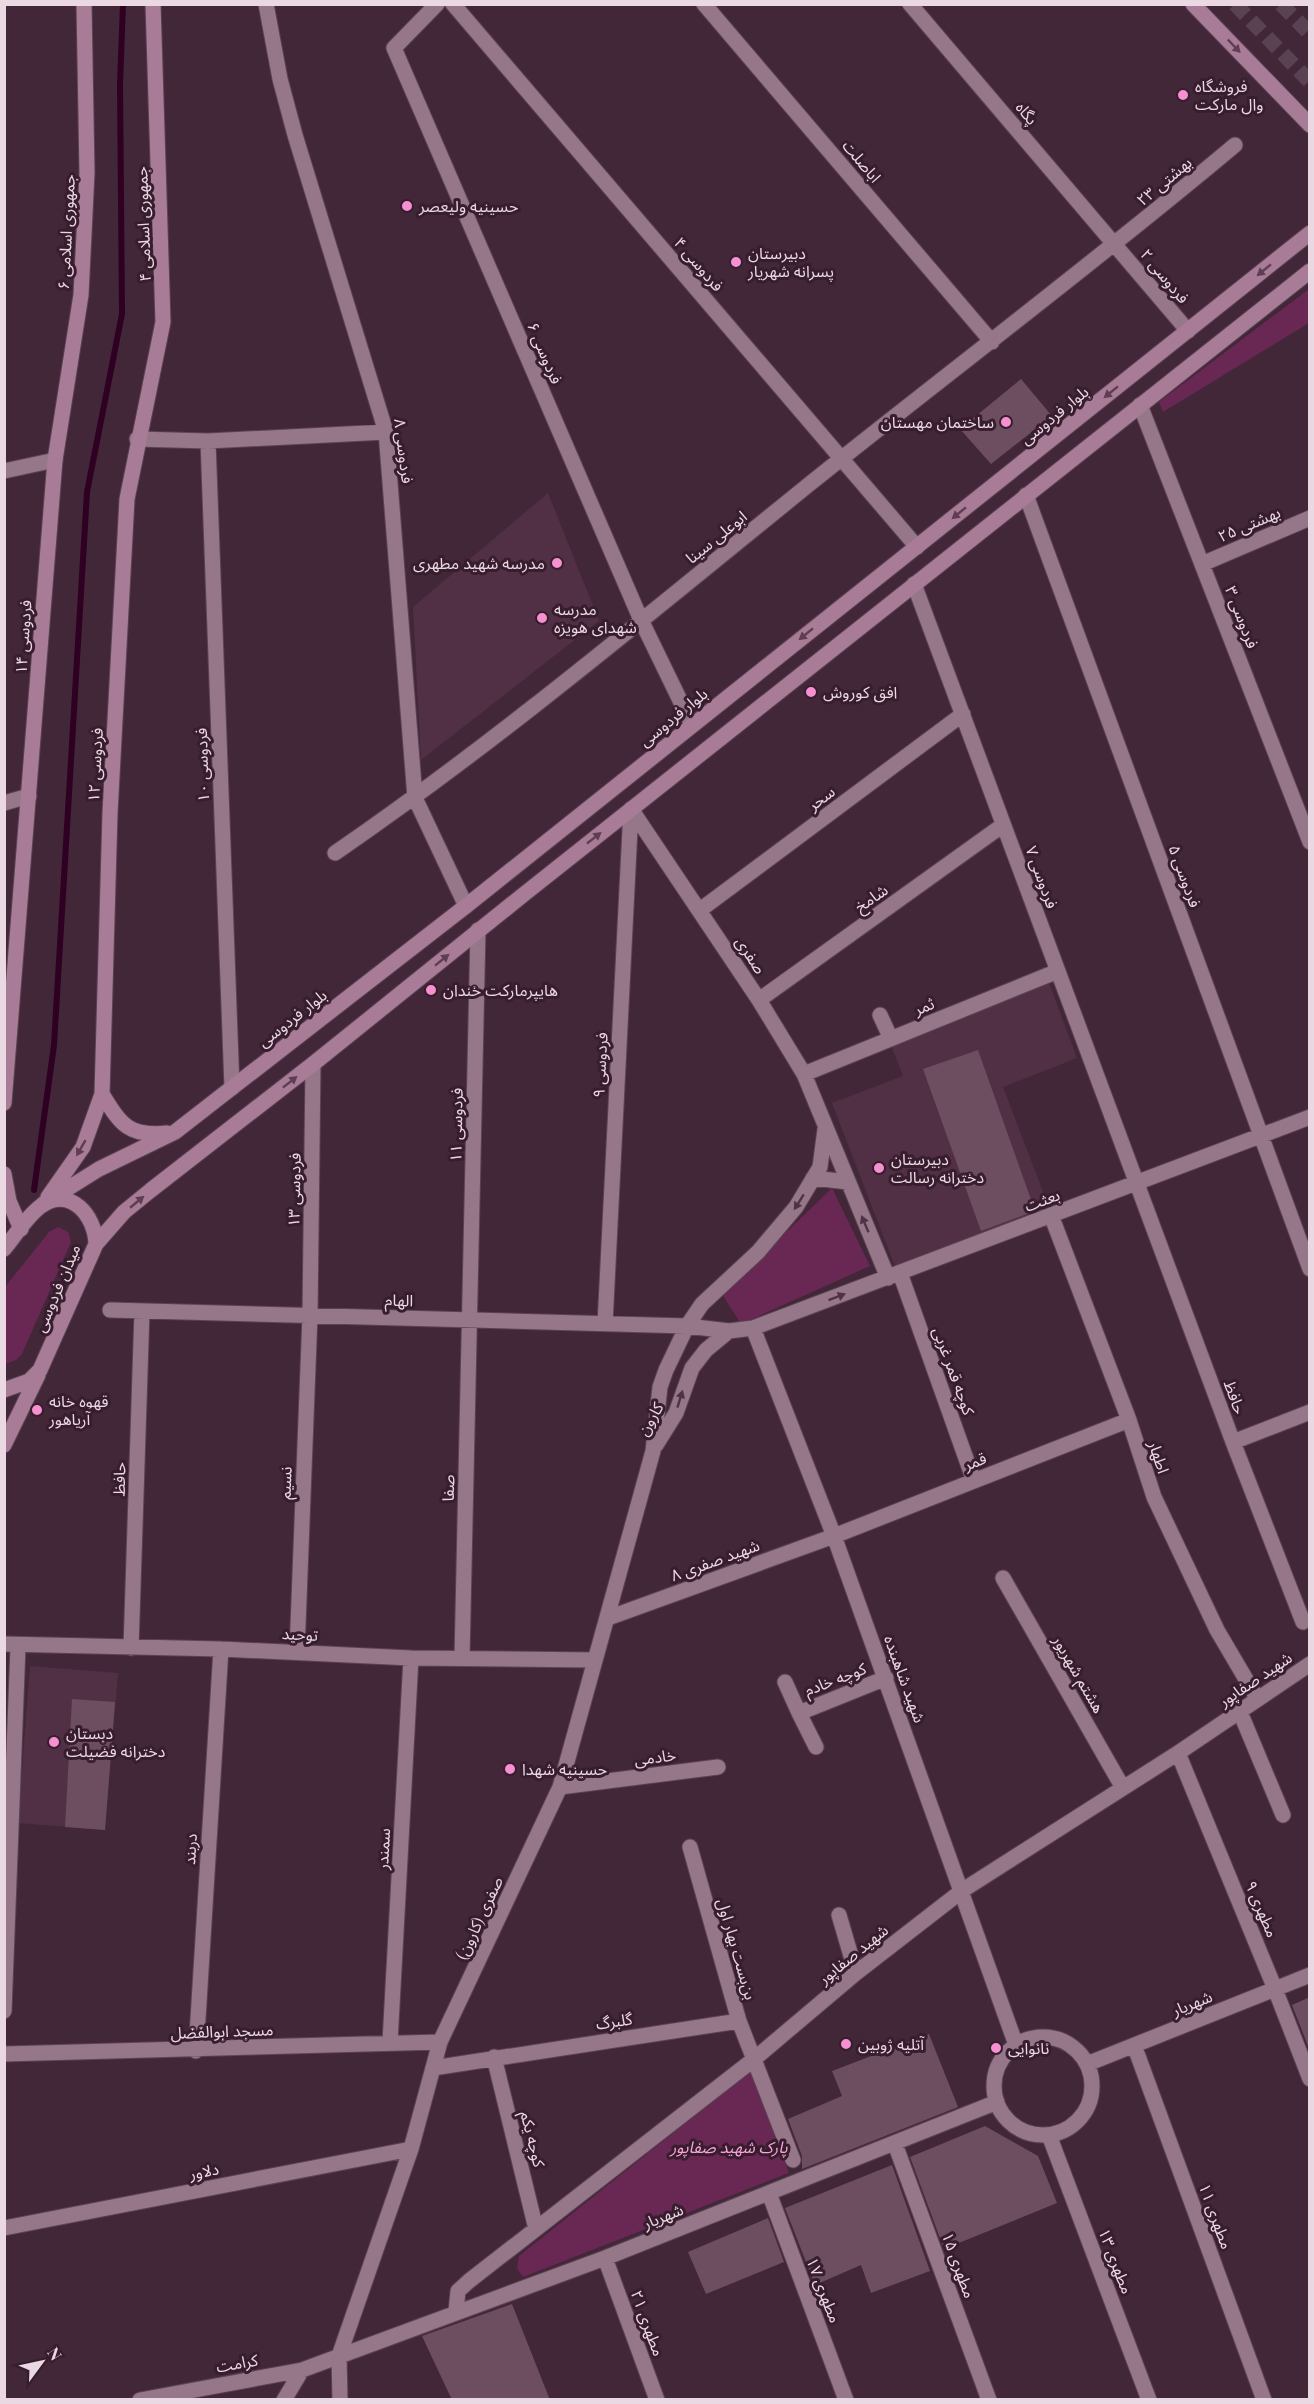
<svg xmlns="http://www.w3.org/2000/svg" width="1314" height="2404" viewBox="0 0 1314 2404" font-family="'Playfair Display','Noto Sans Arabic',serif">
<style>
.built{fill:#513045}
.green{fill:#692754}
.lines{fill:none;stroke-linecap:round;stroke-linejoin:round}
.stream{stroke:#2f0021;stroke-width:6}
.building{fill:#6c4e60}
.primary-tunnel{stroke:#5b4252;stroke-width:15;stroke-dasharray:15 8;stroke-linecap:butt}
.street-casing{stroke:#5a4352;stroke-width:17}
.secondary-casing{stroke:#5a4352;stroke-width:17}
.street{stroke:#967689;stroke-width:15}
.secondary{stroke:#a87c97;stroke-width:15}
.oneway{fill:#5f3e53}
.oneway2{fill:#4f3345}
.poi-dot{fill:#f690d0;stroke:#371d2e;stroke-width:2}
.labels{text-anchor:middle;stroke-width:6;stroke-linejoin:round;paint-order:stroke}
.poi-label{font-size:16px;fill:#ead8e2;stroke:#371d2e;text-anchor:start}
.street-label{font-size:16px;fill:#ead8e2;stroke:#371d2e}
.park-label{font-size:16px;font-style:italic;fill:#f9a4d8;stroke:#371d2e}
</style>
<rect width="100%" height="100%" fill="#422738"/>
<path class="built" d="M548,493l51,128 -178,139 -8,-153z
M1049,983l28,75 -74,29 47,123 -154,59 -64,-166 71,-27 -13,-33z
M30,1666l88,7 -13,157 -87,-7z"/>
<path class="green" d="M1309,289v34l-146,89 -4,-10z
M832,1188l38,78 -129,58 -19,-30z
M58,1227l10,5 3,10 -49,112 -6,6 -11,4v-77l44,-55z
M751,2071l38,102 -266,104 -6,-9 2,-12z"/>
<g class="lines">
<path class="stream" d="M34,1190l20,-145 33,-553 35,-178 -2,-230 3,-80"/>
</g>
<path class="building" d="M1021,379l31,37 -61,48 -31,-35z
M978,1050l57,161 -54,20 -58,-162z
M72,1699l43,3 -10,128 -40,-3z
M1310,1997v54l-18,-46z
M929,2034l29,73 -156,62v-13l-14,-37 54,-23 -10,-25z
M985,2126l53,30 19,47 -113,46 -34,-92z
M892,2165l38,106 -59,22 -10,-28 -46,20 -30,-77z
M768,2218l16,44 -78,32 -18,-42z
M512,2304l38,96h-98l-30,-64z"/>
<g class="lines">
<path class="primary-tunnel" d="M1235,4l75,78
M1281,4l29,30"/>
<g class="street-casing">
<path id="street" d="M266,4l14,75 15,56 91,297 29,366 51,108
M437,4l-43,44 247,572 51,105
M453,4l464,543
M704,4l288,338
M910,4l278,327
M1140,405l170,437
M137,439l71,2 178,-9
M208,441l24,647
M4,471l51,-11
M1026,495l284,774
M1202,564l108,-46
M914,584l319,858 70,180
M4,803l25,-7
M631,809l128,191 45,74 84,204
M335,853c166,-114 321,-245 477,-371 141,-113 285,-221 423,-337
M700,910l263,-196
M759,1000l244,-175
M880,1015l11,24
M804,1074l254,-103
M813,1178l35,4
M1051,1215l78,205 25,77 63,133 40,68
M900,1273l74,208
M110,1310l577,16 42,5 24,-3 557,-211
M605,1324l26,-515
M753,1328l81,208 182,509
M1233,1442l77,-30
M656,1445l20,-32 16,-45 14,-18 23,-19
M1003,1578l120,210
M608,1618l226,-82 295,-116
M4,1644l217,5 190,9 184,2
M131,1648l11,-337
M297,1652l13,-337 3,-251
M462,1658l16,-728
M785,1682l14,31
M1240,1712l43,103
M816,1747l-17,-34 87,-35
M1178,1753l97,236 35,90
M560,1787l158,-20
M690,1847l49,174 54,139
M839,1915l17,58
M4,2011l14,-365
M994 2086a49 49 0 1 1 98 0a49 49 0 1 1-98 0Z
M390,2042l21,-384
M1134,2045l130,355
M196,2051l25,-402
M4,2054l436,-12
M494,2057l42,172
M1087,2064l223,-89
M433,2068l306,-47
M1049,2135l100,265
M895,2144l94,256
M769,2193l77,207
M4,2228l407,-79
M605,2258l52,142
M456,2311l2,-20 11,-10 284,-221 103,-87 107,-83 215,-137 132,-89
M140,2400l162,-30 303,-112 392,-156
M284,2400l18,-30
M340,2400l-1,-44 72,-207 29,-107 120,-255 93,-336 7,-64 6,-17 21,-44 15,-22 56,-52 38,-45 24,-40 5,-38"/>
</g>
<g class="secondary-casing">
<path id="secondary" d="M1193,4l117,121
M102,1094c19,31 27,43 65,39
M4,1103l51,-643 26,-165 6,-122 -3,-169
M4,1174l5,27 12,28
M48,1197l35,-50 19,-53 8,-281 17,-314 36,-177 -10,-318
M43,1204l56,-35 76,-37 291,-226 844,-673
M96,1244l28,-32 27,-22 162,-126 210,-169 787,-624
M4,1249c12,-14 22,-32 37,-43 29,-20 54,9 55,38l-56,126 -11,11 -25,9
M4,1445l34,-70"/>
</g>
<use href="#street" class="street"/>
<use href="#secondary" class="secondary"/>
</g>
<defs><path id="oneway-solid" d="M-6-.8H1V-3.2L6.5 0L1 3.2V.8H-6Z" transform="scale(1.5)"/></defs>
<g class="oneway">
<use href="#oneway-solid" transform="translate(1234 46) rotate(46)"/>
<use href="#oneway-solid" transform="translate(1264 270) rotate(141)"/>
<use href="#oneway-solid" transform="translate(1111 392) rotate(141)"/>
<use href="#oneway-solid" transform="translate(959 513) rotate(141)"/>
<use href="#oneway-solid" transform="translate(806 634) rotate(141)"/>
<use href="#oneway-solid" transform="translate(594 838) rotate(-38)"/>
<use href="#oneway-solid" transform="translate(442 960) rotate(-39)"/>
<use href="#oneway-solid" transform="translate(290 1082) rotate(-38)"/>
<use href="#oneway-solid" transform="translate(81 1148) rotate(120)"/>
<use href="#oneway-solid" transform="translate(137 1202) rotate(-40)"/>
</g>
<g class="oneway2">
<use href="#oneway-solid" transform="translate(799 1202) rotate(122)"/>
<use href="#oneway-solid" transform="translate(865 1224) rotate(-113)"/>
<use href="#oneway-solid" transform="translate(837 1297) rotate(-21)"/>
<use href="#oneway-solid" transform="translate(680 1399) rotate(-73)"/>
</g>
<g class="poi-dot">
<circle cx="1183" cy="95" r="6"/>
<circle cx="407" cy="206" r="6"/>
<circle cx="736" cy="262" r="6"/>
<circle cx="1006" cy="422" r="6"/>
<circle cx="557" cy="563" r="6"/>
<circle cx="542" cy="618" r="6"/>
<circle cx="811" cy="692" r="6"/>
<circle cx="431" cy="990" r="6"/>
<circle cx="879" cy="1168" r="6"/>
<circle cx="37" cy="1410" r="6"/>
<circle cx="54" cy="1742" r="6"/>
<circle cx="510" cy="1769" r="6"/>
<circle cx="846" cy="2044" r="6"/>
<circle cx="996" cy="2048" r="6"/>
</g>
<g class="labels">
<g class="poi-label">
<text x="1195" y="92">فروشگاه<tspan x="1195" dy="18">وال مارکت</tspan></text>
<text x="419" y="212">حسینیه ولیعصر</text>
<text x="748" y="259">دبیرستان<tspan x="748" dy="18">پسرانه شهریار</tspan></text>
<text x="994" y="428" text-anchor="end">ساختمان مهستان</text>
<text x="545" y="569" text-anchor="end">مدرسه شهید مطهری</text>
<text x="554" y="615">مدرسه<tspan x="554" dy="18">شهدای هویزه</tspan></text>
<text x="823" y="698">افق کوروش</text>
<text x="443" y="996">هایپرمارکت خندان</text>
<text x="891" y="1165">دبیرستان<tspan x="891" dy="18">دخترانه رسالت</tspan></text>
<text x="49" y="1407">قهوه خانه<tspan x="49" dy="18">آریاهور</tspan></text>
<text x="66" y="1739">دبستان<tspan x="66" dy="18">دخترانه فضیلت</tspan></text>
<text x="522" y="1775">حسینیه شهدا</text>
<text x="858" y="2050">آتلیه ژوبین</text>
<text x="1008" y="2054">نانوایی</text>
</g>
<g class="street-label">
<text transform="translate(1027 113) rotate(50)" y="6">پگاه</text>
<text transform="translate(862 161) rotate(50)" y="6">اباصلت</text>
<text transform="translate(1164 181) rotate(-40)" y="6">بهشتی ۲۳</text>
<text transform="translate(143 224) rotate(-92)" y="6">جمهوری اسلامی ۴</text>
<text transform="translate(66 232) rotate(-87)" y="6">جمهوری اسلامی ۶</text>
<text transform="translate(699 264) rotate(49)" y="6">فردوسی ۴</text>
<text transform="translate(1165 276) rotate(50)" y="6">فردوسی ۲</text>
<text transform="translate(545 353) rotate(67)" y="6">فردوسی ۶</text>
<text transform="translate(1054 415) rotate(-39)" y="6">بلوار فردوسی</text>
<text transform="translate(404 451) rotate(83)" y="6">فردوسی ۸</text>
<text transform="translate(1249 524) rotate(-23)" y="6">بهشتی ۲۵</text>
<text transform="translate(716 537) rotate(-39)" y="6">ابوعلی سینا</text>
<text transform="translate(1242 617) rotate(69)" y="6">فردوسی ۳</text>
<text transform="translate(23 637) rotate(-86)" y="6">فردوسی ۱۴</text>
<text transform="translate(673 717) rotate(-39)" y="6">بلوار فردوسی</text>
<text transform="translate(95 765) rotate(-87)" y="6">فردوسی ۱۲</text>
<text transform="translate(202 765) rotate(-92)" y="6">فردوسی ۱۰</text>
<text transform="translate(821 798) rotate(-37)" y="6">سحر</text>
<text transform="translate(1185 876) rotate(70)" y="6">فردوسی ۵</text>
<text transform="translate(1042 877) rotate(70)" y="6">فردوسی ۷</text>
<text transform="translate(871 898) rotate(-35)" y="6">شامخ</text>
<text transform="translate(751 955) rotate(57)" y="6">صفری</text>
<text transform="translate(924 1006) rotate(-22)" y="6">ثمر</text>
<text transform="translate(292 1018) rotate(-38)" y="6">بلوار فردوسی</text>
<text transform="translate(600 1065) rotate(-87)" y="6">فردوسی ۹</text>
<text transform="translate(456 1125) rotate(-89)" y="6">فردوسی ۱۱</text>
<text transform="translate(294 1190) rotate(-89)" y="6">فردوسی ۱۳</text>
<text transform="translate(1042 1200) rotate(-21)" y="6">بعثت</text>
<text transform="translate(57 1288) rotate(-67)" y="6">میدان فردوسی</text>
<text transform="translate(399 1300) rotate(2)" y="6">الهام</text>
<text transform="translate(954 1371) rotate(70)" y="6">کوچه قمر غربی</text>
<text transform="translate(1235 1397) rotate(70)" y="6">حافظ</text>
<text transform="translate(650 1419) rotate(-60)" y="6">کارون</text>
<text transform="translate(1159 1457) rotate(72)" y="6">اطهار</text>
<text transform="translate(975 1461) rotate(-21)" y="6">قمر</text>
<text transform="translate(119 1479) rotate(-88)" y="6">حافظ</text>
<text transform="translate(285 1483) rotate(-88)" y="6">نسیم</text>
<text transform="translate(448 1488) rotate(-89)" y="6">صفا</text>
<text transform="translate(715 1560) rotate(-20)" y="6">شهید صفری ۸</text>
<text transform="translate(300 1634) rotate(3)" y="6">توحید</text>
<text transform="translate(1079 1674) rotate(60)" y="6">هشتم شهریور</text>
<text transform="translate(835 1679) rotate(-21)" y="6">کوچه خادم</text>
<text transform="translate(905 1679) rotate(70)" y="6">شهید شاهبنده</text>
<text transform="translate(1255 1679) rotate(-34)" y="6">شهید صفاپور</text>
<text transform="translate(655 1757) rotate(-7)" y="6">خادمی</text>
<text transform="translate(190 1849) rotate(-86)" y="6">دربند</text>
<text transform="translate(383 1849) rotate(-87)" y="6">سمندر</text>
<text transform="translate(1262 1909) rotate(67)" y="6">مطهری ۹</text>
<text transform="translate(479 1918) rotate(-65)" y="6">صفری (کارون)</text>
<text transform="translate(737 1949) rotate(74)" y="6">بن‌بست بهار اول</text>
<text transform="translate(853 1954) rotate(-39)" y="6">شهید صفاپور</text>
<text transform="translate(1192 2003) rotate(-22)" y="6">شهریار</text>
<text transform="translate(614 2021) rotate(-8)" y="6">گلبرگ</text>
<text transform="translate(222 2031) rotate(-2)" y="6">مسجد ابوالفضل</text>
<text transform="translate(533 2139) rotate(76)" y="6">کوچه یکم</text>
<text transform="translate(204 2171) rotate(-11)" y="6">دلاور</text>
<text transform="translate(663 2216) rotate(-22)" y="6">شهریار</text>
<text transform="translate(1216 2216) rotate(70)" y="6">مطهری ۱۱</text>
<text transform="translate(1116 2261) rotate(69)" y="6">مطهری ۱۳</text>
<text transform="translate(959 2265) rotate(70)" y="6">مطهری ۱۵</text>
<text transform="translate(824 2290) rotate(69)" y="6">مطهری ۱۷</text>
<text transform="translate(648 2323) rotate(70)" y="6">مطهری ۲۱</text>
<text transform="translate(237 2363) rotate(-10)" y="6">کرامت</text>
</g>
<g class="park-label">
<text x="729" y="2153">پارک شهید صفاپور</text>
</g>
</g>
<rect width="1314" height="2404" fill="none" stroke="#ead8e2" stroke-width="12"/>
<g transform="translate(42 2362) rotate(57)" stroke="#371d2e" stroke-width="4.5" paint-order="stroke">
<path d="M0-4.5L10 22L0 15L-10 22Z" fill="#ead8e2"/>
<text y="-9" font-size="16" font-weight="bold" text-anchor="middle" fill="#ead8e2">N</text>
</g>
</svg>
